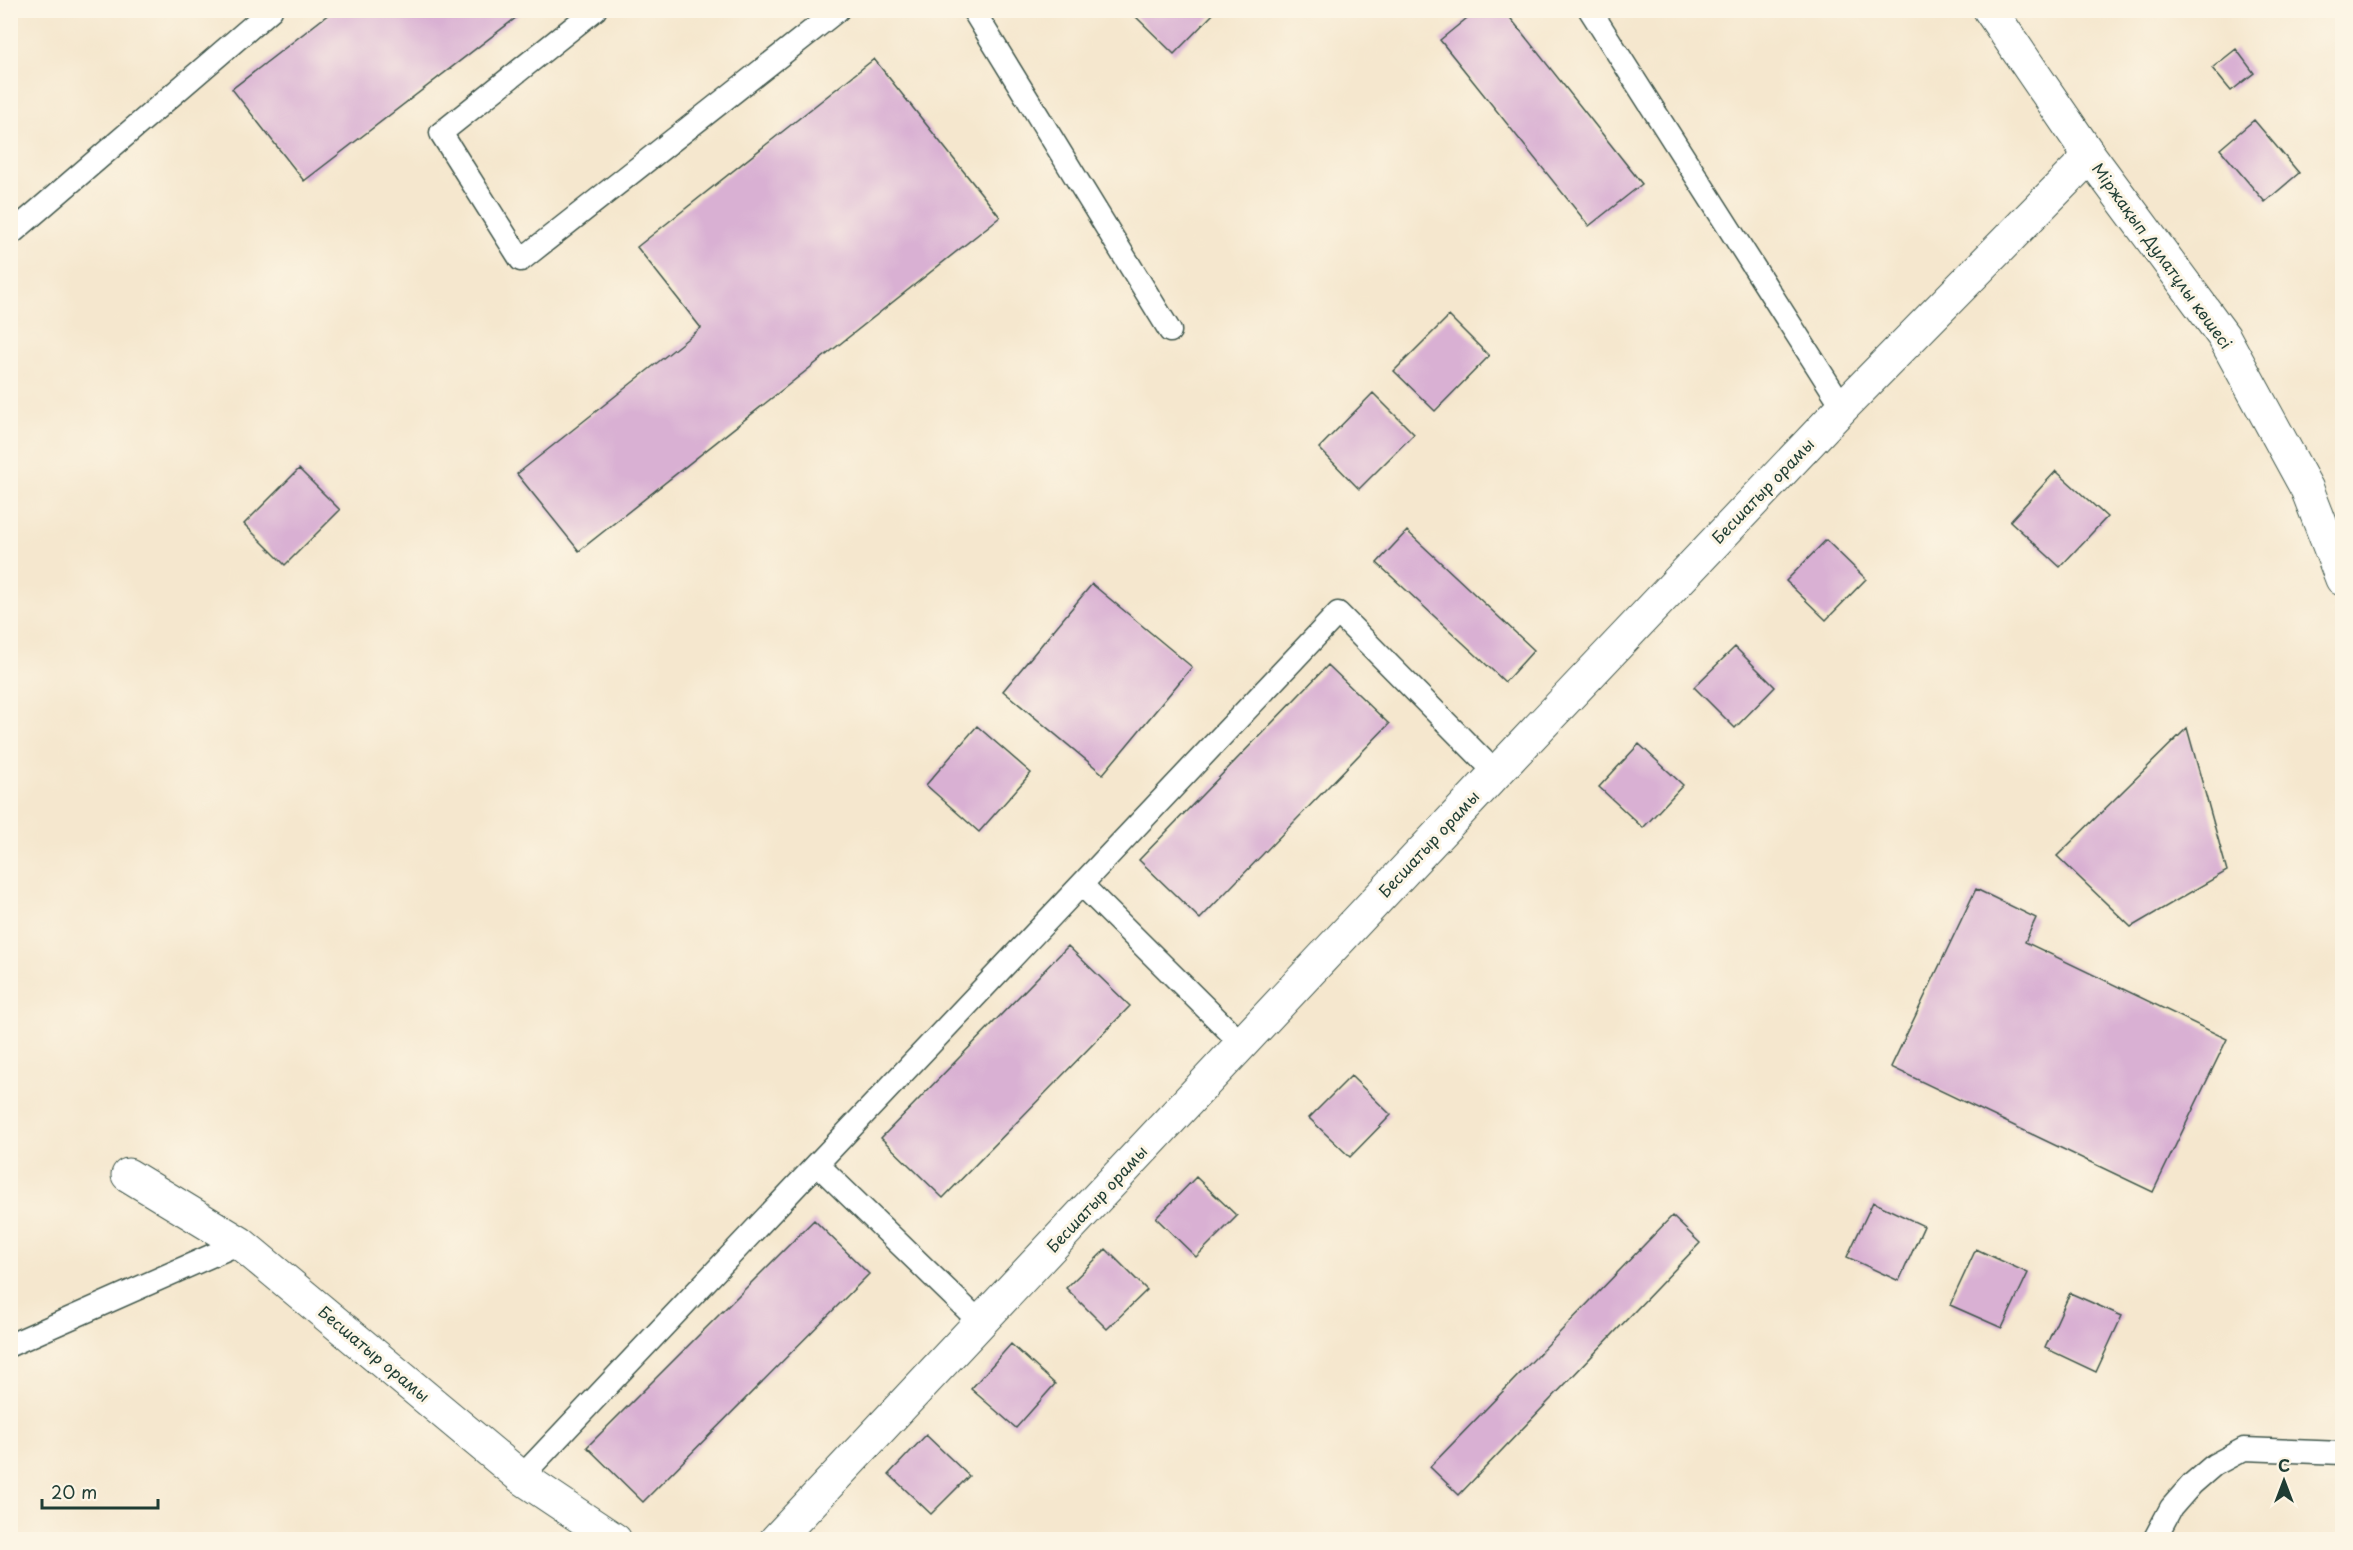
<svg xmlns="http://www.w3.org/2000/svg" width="2353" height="1550" viewBox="0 0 2353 1550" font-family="'Playpen Sans',sans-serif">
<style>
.building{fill:#d9b0d3}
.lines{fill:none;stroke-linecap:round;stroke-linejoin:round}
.service-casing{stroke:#3f564b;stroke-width:25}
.minor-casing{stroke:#3f564b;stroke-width:35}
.service{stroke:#fff;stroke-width:22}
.minor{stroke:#fff;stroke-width:33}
.labels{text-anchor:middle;stroke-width:6;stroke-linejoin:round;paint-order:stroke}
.street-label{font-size:16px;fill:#1f3d34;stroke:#fcf5e5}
</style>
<rect width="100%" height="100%" fill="#fcf5e5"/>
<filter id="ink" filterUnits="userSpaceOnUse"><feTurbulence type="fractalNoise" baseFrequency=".0167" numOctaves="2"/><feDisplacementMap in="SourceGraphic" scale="12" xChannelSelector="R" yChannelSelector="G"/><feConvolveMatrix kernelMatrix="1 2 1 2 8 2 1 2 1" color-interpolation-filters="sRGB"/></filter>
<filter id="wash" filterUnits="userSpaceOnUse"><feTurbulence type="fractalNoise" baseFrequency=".008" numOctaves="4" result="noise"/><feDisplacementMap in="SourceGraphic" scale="24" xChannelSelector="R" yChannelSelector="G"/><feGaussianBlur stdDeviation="1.35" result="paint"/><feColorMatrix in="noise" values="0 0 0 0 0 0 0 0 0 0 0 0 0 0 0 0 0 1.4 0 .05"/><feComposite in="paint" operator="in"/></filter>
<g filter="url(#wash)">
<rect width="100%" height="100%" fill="#f5e7ce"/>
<g id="blocks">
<path class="building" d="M334,10h192l-222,171 -72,-92z
M1137,10h80l-43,44 -41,-40z
M1477,10h27l138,174 -53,42 -149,-186z
M2236,49l18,24 -23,18 -19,-23z
M874,59l126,158 -421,334 -62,-77 184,-146 -64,-81z
M2254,120l45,53 -34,29 -45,-53z
M1449,316l40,40 -54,55 -41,-40z
M1373,393l41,41 -55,55 -40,-41z
M299,469l41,41 -55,55 -41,-41z
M2056,471l51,46 -47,50 -50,-46z
M1407,531l127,119 -29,32 -128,-119z
M1826,540l40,39 -40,41 -40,-39z
M1092,584l100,83 -89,107 -100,-83z
M1735,647l40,40 -40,41 -41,-41z
M1328,665l61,59 -189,195 -61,-59z
M977,726l54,47 -52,59 -53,-47z
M2187,728l40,143 -96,56 -74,-71z
M1639,744l44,41 -40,43 -44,-41z
M1976,889l60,29 -11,24 202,97 -74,153 -262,-125z
M1068,946l62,60 -187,192 -62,-60z
M1351,1076l40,39 -41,42 -41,-39z
M1196,1177l41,39 -41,41 -40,-39z
M1873,1202l51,24 -25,55 -52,-24z
M1672,1216l28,27 -241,252 -29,-28z
M814,1220l55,54 -226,228 -56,-55z
M1106,1249l41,41 -40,39 -41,-41z
M1976,1249l52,24 -26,55 -52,-23z
M2070,1293l52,23 -26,56 -51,-24z
M1011,1344l44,40 -39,44 -45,-39z
M926,1435l43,41 -38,38 -42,-40z"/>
</g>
</g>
<g filter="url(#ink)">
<use href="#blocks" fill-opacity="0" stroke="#3f564b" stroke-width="1.5"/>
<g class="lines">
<g class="service-casing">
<path id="service" d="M595,10l-154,123 80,127 317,-250
M973,10l197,321
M1590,10l253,397
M12,233l259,-223
M1082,885l160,159
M817,1164l164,159
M10,1345l230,-102
M521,1477l817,-864 158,160
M2154,1540l17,-32 21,-24 22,-19 30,-16 98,4"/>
</g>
<g class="minor-casing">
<path id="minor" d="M1990,10l100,146 134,181 83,152 35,90
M128,1175l112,68 281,234 94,63
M776,1540l720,-767 347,-366 247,-251"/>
</g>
<use href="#service" class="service"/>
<use href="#minor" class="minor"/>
</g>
</g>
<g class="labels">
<g class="street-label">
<text transform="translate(2162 256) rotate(54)" y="6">Міржақып Дулатұлы көшесі</text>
<text transform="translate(1763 491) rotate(-46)" y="6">Бесшатыр орамы</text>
<text transform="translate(1429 844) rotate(-47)" y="6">Бесшатыр орамы</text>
<text transform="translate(1097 1199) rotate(-47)" y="6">Бесшатыр орамы</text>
<text transform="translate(374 1354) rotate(40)" y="6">Бесшатыр орамы</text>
</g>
</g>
<rect width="2353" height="1550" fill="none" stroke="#fcf5e5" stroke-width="36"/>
<g transform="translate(2284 1481)" stroke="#fcf5e5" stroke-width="4.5" paint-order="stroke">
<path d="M0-4.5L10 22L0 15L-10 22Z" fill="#1f3d34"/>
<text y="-9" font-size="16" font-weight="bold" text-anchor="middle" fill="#1f3d34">С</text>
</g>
<path d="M42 1499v9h116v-9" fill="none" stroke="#1f3d34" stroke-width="3"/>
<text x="51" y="1499" font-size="18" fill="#1f3d34" stroke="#fcf5e5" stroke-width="4.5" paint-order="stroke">20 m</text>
</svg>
